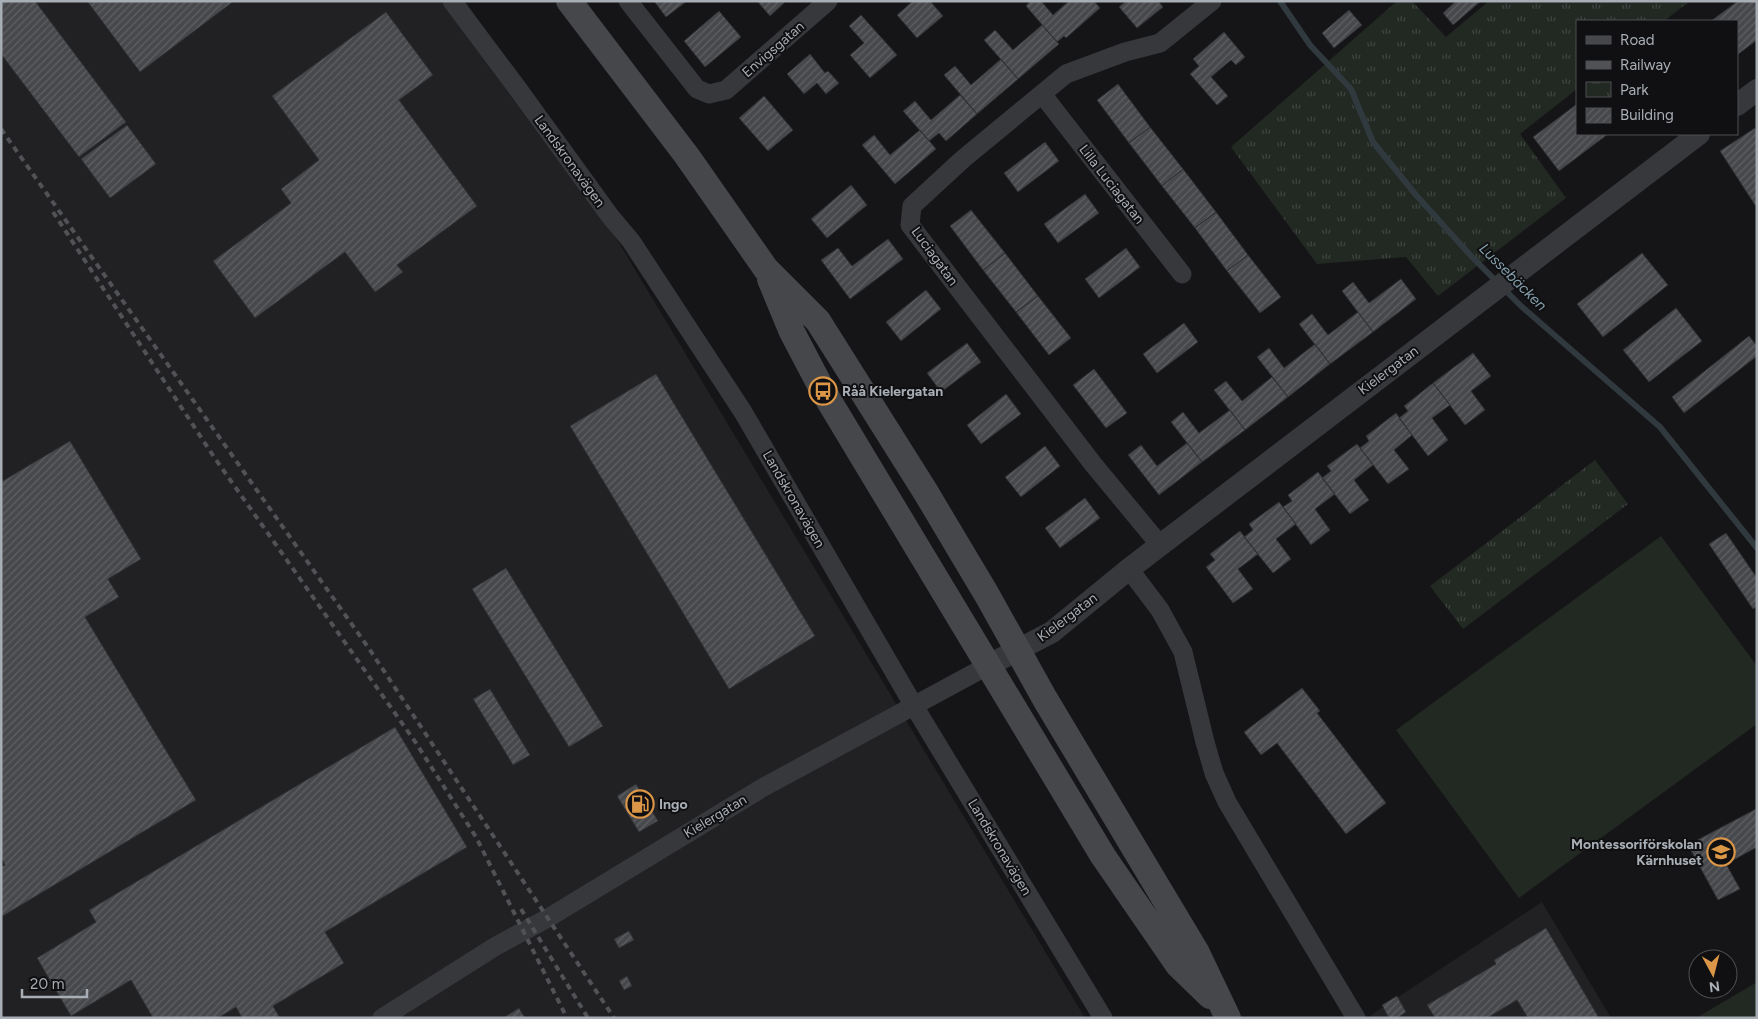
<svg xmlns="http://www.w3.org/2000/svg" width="1758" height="1019" viewBox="0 0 1758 1019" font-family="Figtree,sans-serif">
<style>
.built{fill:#212123}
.grass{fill:#222822}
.park{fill:url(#park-tufts)}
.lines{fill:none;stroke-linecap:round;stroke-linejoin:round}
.stream{stroke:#30393e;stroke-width:6}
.building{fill:url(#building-hatch);stroke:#2f3032}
.minor{stroke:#37383b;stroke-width:19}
.tertiary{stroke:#37383b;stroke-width:22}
.secondary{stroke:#45474b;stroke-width:26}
.rail{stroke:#505256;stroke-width:4;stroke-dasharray:6 5;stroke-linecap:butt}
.labels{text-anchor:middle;stroke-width:4;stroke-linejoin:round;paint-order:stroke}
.street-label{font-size:14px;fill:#a8aeb5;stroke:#101012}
.poi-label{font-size:14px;font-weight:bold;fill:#a8aeb5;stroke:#101012;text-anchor:start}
.water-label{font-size:15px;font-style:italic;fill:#839eac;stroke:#101012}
</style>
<defs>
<pattern id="park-tufts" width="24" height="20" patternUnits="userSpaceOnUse" patternTransform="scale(1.25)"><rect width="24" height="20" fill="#222822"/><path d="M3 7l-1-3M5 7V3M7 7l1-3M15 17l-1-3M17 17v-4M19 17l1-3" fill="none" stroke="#3f4540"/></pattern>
<pattern id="building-hatch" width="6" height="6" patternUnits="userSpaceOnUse" patternTransform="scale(1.25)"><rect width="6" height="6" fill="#47484b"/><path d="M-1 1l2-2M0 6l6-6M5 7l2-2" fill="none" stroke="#5f6063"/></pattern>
</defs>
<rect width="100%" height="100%" fill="#151517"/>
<path class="built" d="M1,1h464l53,74 567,943h-1084z
M1542,902l69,116h-238l-2,-3z"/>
<path class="grass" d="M1661,536l96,130v58l-238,174 -123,-168z
M1757,982v36h-61z"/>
<path class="park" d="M1397,1h15l34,36 43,-36h201l-26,20h-87v68l-57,45 46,64 -128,98 -32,-39 -89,7 -86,-117z
M1595,460l33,44 -165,125 -33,-43z"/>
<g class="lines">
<path class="stream" d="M1280,1l30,44 41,44 22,53 43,53 56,62 49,49 139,121 97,121"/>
</g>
<path class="building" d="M1,1h34l91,121 -47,35 -78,-103z
M87,1h147l-94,71z
M654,1h33l-21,16z
M757,1h29l-16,15z
M913,1h17l13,15 -26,22 -20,-23z
M1030,1h11l12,14 16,-14h25l6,7 -34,30 -2,-2 -7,6 -31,-36z
M1126,1h32l5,6 -26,21 -18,-21z
M1456,1h25l-28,24 -10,-12z
M1738,1h19v39l-20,15v-34h-26z
M1349,10l13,15 -28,23 -12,-15z
M719,11l22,26 -36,30 -21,-26z
M386,12l47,63 -34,25 78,106 -80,59 6,7 -28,20 -30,-40 -90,66 -42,-57 78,-58 -10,-14 38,-29 -47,-64z
M861,15l36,40 -27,23 -20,-23 14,-12 -15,-17z
M1042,25l17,19 -41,35 -34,-39 11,-10 18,20z
M1224,32l21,25 -9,8 -5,-5 -20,17 17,19 -11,9 -27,-31 9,-8 -6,-7z
M810,54l15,19 3,-2 11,12 -13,11 -9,-11 -13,11 -17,-20z
M1001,59l17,20 -41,35 -33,-39 11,-9 16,19z
M1118,84l32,43 -21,16 -32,-43z
M960,95l17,19 -31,27 -7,-8 -10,8 -26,-30 12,-10 16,19z
M764,96l29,34 -25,21 -29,-33z
M1577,104v30h31l-49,37 -26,-34z
M127,125l29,39 -46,34 -29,-39z
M1150,127l33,42 -21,17 -33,-43z
M1755,128l2,3v77l-37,-57z
M920,130l16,19 -41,35 -33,-39 12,-10 16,20z
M1045,142l14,19 -41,31 -14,-19z
M1183,169l33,43 -21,16 -33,-42z
M851,185l16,20 -40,33 -16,-19z
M1085,194l14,19 -41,30 -14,-19z
M971,210l34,43 -22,17 -33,-44z
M1216,212l32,43 -21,16 -32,-43z
M888,239l15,20 -53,40 -29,-39 17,-12 14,18z
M1126,248l14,19 -41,31 -14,-19z
M1005,253l33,43 -22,16 -33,-42z
M1642,253l26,32 -65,52 -26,-33z
M1248,255l33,42 -21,16 -33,-42z
M1401,279l15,20 -43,33 -31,-41 11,-9 16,21z
M926,290l15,19 -40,32 -15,-19z
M1038,296l33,42 -22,17 -33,-43z
M1676,308l26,33 -53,41 -26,-32z
M1358,312l15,20 -43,32 -31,-40 13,-10 16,21z
M1184,323l14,19 -41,31 -14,-19z
M1749,336l8,10v10l-73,57 -12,-16z
M967,343l14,19 -40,30 -14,-19z
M1315,344l15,20 -42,33 -31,-40 12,-9 15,20z
M1473,353l18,23 -20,15 14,19 -20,15 -32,-42z
M1094,369l33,44 -21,15 -33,-43z
M656,374l159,262 -86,53 -159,-263z
M1272,377l16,20 -43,33 -31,-40 12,-9 16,20z
M1433,383l17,22 -18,13 16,22 -20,16 -29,-38 9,-7 -4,-5z
M1006,394l15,20 -40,30 -14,-19z
M1230,410l15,20 -43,32 -31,-40 12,-10 16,21z
M1396,413l16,22 -18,15 15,19 -21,15 -28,-36 9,-7 -3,-5z
M70,441l71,118 -33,20 11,18 -34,20 111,183 -195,117v-50l4,-2 -4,-7v-376z
M1187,443l15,19 -43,33 -31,-40 13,-10 16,21z
M1357,444l16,21 -19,15 15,20 -19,14 -28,-36 9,-7 -4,-5z
M1045,446l15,20 -39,31 -16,-20z
M1318,472l17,22 -20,15 15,21 -19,15 -28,-38 9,-6 -4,-6z
M1085,498l15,20 -40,30 -15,-20z
M1279,502l17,22 -20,15 15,20 -18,14 -29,-36 9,-7 -4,-6z
M1240,531l18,23 -20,15 15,20 -20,14 -27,-36 9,-7 -5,-6z
M1726,533l31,45v28l-4,3 -44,-65z
M506,568l97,158 -34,21 -97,-158z
M1302,688l18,23 -3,2 69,90 -40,31 -69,-91 -16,12 -17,-23z
M490,689l40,66 -17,10 -40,-66z
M395,727l72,120 -142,85 19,31 -71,43 7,12h-38l-6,-11 -18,11h-65l-22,-38 -60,36 -34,-58 59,-36 -7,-12z
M636,784l22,37 -19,11 -22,-36z
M1756,809l1,38 -31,17 14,25 -22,11 -30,-55z
M1546,928l53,90h-71l-11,-18 -30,18h-52l-8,-13 69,-41 -2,-4z
M629,931l5,9 -15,8 -5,-9z
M627,976l5,10 -8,4 -5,-9z
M1397,996l9,16 -9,6h-8l-7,-13z
M519,1008l6,10h-22z"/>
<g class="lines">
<path class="minor" d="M452,1l66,88 92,127 21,25 112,171 171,294 189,312
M628,1l69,88 12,5 17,-4 102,-89
M1042,94l140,180
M1160,545l-67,-81 -183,-239 2,-19 51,-47 103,-85 59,-22 35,-9 52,-42
M1129,569l31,41 23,42 22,90 9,31 13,29 129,216
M382,1018l114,-72 52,-28 214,-130 227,-123"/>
<path class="tertiary" d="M1737,105l20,-15
M989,665l63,-33 77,-63 570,-435"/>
<path class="secondary" d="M569,1l118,155 79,113 52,52 107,170 62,104 58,104 152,254 31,65
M770,279l22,53 31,59 280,465 75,109 32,31"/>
<path class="rail" d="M1,129l369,521 244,368
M53,212l161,245 202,286 60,94 91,181
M521,909l67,109"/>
</g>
<defs>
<g id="bus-ring" transform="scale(1.4375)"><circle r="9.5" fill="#101012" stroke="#dc9647" stroke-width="1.5"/><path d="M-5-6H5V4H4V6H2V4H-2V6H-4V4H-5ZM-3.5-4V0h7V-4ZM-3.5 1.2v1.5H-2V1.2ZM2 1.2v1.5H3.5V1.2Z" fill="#dc9647"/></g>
<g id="fuel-ring" transform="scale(1.4375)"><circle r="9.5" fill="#101012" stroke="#dc9647" stroke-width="1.5"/><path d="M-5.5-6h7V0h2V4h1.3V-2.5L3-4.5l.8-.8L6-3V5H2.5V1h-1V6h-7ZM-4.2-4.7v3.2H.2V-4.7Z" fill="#dc9647"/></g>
<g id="school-ring" transform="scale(1.4375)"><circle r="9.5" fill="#101012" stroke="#dc9647" stroke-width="1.5"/><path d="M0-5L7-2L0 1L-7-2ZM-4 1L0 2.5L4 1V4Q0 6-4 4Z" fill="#dc9647"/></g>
</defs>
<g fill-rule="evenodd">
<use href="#bus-ring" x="823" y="391"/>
<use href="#fuel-ring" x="640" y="804"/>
<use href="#school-ring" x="1721" y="852"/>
</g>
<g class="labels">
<g class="street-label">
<text transform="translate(773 49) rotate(-41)" y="5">Envigsgatan</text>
<text transform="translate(570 161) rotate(54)" y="5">Landskronavägen</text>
<text transform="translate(1112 184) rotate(52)" y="5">Lilla Luciagatan</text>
<text transform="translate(935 256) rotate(54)" y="5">Luciagatan</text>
<text transform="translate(1388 370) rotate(-37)" y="5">Kielergatan</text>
<text transform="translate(794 499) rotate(60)" y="5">Landskronavägen</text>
<text transform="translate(1067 617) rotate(-37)" y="5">Kielergatan</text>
<text transform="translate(715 816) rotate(-31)" y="5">Kielergatan</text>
<text transform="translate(1000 847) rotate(59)" y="5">Landskronavägen</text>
</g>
<g class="poi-label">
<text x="842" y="396">Råå Kielergatan</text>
<text x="659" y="809">Ingo</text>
<text x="1702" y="849" text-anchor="end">Montessoriförskolan<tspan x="1702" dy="16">Kärnhuset</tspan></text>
</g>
<g class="water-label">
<text transform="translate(1513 277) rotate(45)" y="5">Lussebäcken</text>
</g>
</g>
<rect width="1758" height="1019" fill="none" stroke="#a8aeb5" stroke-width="5"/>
<rect x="1576" y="20" width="162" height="115" fill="#101012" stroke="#4d4f53"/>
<rect x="1586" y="36" width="25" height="8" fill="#45474b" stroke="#4d4f53"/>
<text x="1620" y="45" font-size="15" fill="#a8aeb5">Road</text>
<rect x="1586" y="61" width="25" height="8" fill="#505256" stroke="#4d4f53"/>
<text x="1620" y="70" font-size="15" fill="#a8aeb5">Railway</text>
<rect x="1586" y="82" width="25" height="15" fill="url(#park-tufts)" stroke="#4d4f53"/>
<text x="1620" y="95" font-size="15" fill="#a8aeb5">Park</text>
<rect x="1586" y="108" width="25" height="15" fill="url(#building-hatch)" stroke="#4d4f53"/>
<text x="1620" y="120" font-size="15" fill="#a8aeb5">Building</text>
<g transform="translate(1713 974) rotate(173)"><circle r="24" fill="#101012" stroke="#4d4f53"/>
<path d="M0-4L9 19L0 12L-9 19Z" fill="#dc9647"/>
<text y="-8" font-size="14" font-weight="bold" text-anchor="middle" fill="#a8aeb5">N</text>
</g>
<path d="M22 989v8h65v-8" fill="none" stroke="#a8aeb5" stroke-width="2.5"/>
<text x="30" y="989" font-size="15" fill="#a8aeb5" stroke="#101012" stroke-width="4" paint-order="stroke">20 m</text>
</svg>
